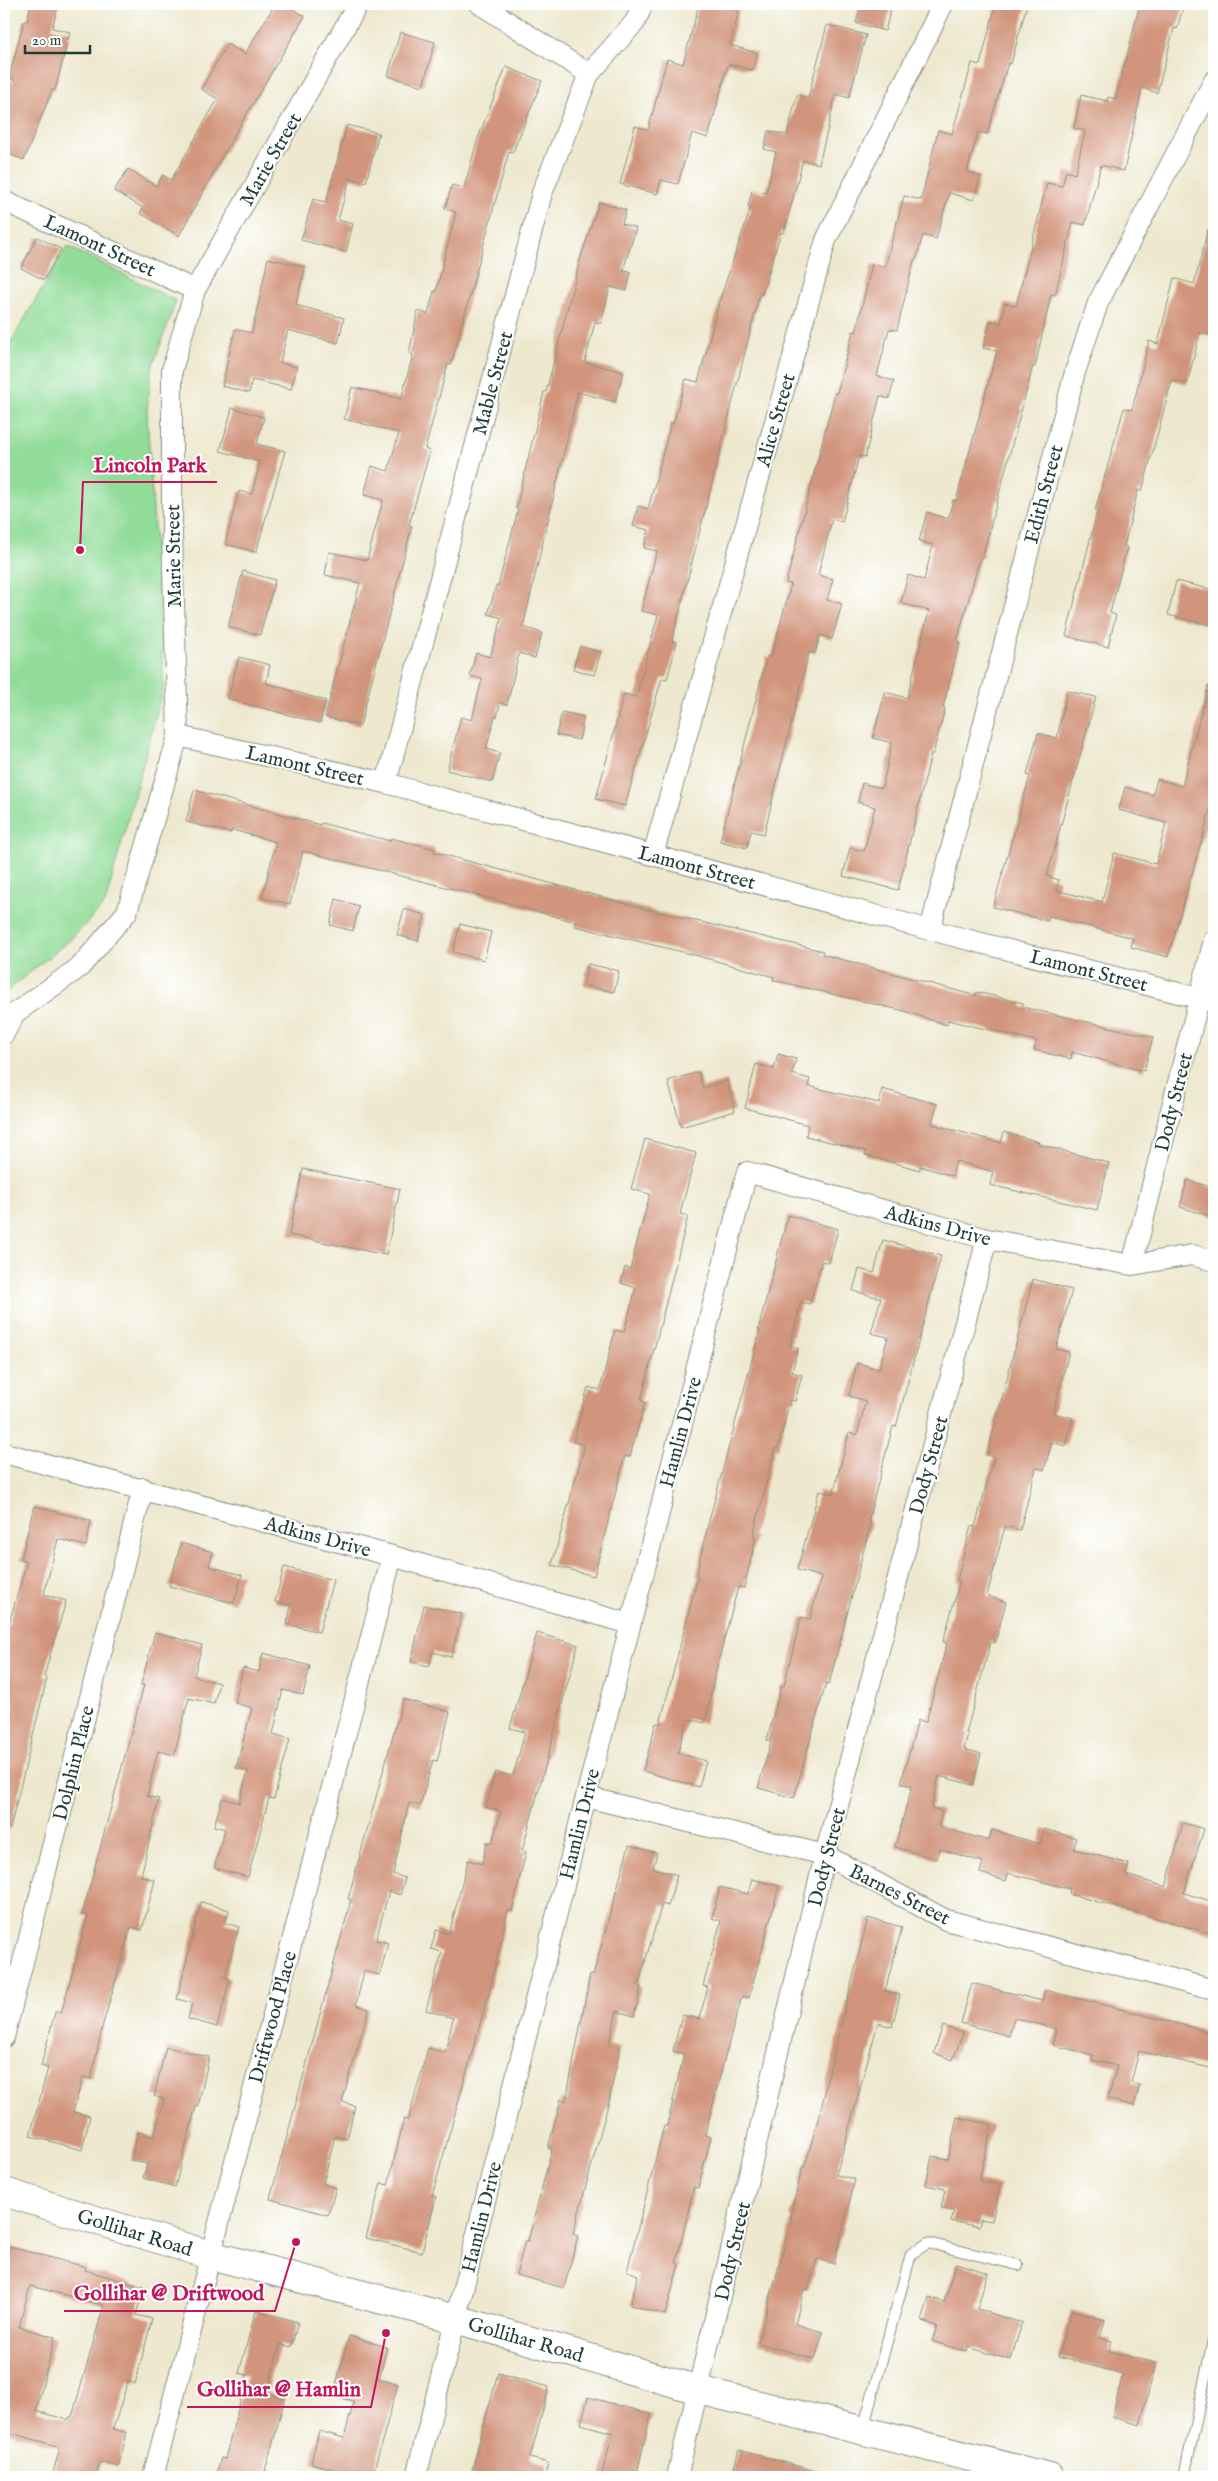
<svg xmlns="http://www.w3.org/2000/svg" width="1218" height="2481" viewBox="0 0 1218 2481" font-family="'IM FELL English',serif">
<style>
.green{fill:#91dc99;stroke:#588c66}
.building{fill:#d1947c;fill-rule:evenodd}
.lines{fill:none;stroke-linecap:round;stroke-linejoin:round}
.service-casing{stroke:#869281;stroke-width:12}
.minor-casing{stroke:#869281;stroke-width:22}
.secondary-casing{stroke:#869281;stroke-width:30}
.service{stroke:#fff;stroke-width:10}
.minor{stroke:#fff;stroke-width:20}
.secondary{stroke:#fff;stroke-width:28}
.labels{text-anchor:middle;stroke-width:4;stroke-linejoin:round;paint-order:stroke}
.street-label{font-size:20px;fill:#1f3d34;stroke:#fff}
.leader{fill:none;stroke:#c2185b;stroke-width:2}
.callout-dot{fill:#c2185b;stroke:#fff;stroke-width:2}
.callout-label{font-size:21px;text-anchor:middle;font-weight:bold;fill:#c2185b;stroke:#fff;stroke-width:4;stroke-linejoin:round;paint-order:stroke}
</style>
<rect width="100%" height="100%" fill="#fff"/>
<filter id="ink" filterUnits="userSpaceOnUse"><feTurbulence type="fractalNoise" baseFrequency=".02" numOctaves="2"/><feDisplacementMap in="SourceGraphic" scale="10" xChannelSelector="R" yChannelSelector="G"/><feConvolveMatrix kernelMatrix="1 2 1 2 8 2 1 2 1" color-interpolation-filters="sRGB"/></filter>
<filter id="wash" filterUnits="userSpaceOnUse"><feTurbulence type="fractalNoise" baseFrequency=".0096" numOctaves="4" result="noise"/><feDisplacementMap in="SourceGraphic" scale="20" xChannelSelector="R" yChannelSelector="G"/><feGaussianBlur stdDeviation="1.12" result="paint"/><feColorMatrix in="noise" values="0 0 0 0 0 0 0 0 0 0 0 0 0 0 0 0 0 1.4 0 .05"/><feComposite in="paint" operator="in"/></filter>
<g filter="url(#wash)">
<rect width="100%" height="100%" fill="#ede8ce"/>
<path class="green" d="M67,246l109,55 -25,70 -4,42 17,273 -59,218 -34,35 -63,51 -4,6v-642z"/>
<g id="blocks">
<path class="building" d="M31,4h28l-7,24 18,4 -15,58h-3l-28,70 -20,-8v-48l10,-25 -5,-1 15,-57h3z
M275,4h8l22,12 -72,121 -54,99 -39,-23 3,-5 -29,-17 14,-22 28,17 7,-11 8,5 47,-81 -17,-10 26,-45 18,10z
M699,4h15l25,7 -9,34 27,8 -5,17 -24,-6 -20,74 -16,-5 -14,51 -17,-4 -4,14 -37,-10 15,-58 13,4 19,-71 16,5z
M861,4h31l-7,27 -29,-8z
M996,4h31l-16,60 -3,-1 -21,71 -9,-2 -11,40 13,4 -6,24 -25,-7 -13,46 -13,-4 -7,25h-2l-17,70 -8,-1 -12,47 17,5 -5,18 -9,-3 -15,61 -6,-1 -17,66 -10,-3 -14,56 15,4 -6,21 15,4 -10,35 -12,-4 -5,18 -6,-1 -45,182 -13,-3 -4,17 -27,-7 47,-185 4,2 20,-74 -5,-1 49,-190h2l16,-62 3,1 16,-68 13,3 19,-71 17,4 17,-70 14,4 20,-71 8,2z
M1140,4h44l-7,25 -3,-1 -17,65 -15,-5 -18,83 -23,-6 -16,60 -12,-3 -18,73 -4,-1 -16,73 -2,-1 -51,192h-2l-23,83 3,1 -17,65 2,1 -12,46h-2l-33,136 -55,-14 7,-28 14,3 11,-44 -17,-5 4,-19 20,5 10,-45 -19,-5 12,-46 22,6 22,-87 -28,-8 7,-28 16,5 9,-35 -14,-4 8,-29 21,7 5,-19 3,1 41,-150 -14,-3 7,-27 11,2 4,-20 11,3 31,-123 15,3 4,-15 9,3 10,-43 -11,-3 7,-33 26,6 1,-4 8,2z
M827,25l39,10 -17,63 -13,-4 -17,70 -16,-4 -19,73 -3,-1 -19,62 -2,-1 -88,348 5,1 -5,19 -5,18 -5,-1 -37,128 -29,-7 28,-105 12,3 22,-82 -17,-4 16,-60 -13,-3 5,-18 -16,-4 5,-20 10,3 23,-86 2,1 13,-45 12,3 22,-83 31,-92 -3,-1 4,-16 14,3 10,-41 -12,-3 4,-18 19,4 10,-40 11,3z
M400,32l35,10 -12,44 -35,-10z
M506,67l36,14 -29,71 -4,-1 -58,214 -3,-1 -23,85 5,2 -21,74 3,1 -52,200 -35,-9 35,-134 -35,-8 4,-23 38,8 16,-60 -19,-5 8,-29 16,5 11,-38 -55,-14 8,-32 49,12 12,-44 -4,-2 9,-42 10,3 6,-23 2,1 20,-80 -11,-3 7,-24 12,3 14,-50z
M347,125l32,8 -13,49 -16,-4 -12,42 15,4 -7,28 -45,-12 12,-41 13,3z
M599,202l27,8 -4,14 14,4 -13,43 8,1 -4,19 -17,-4 -9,36 -6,-1 -10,40 38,10 -8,30 -37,-10 -55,235 19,6 -7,25 -16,-5 -12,52 -7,-2 -3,14 -2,-1 -9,33 14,4 -8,29 -45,-12 14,-53 11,3 10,-41 -12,-3 6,-23 14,4 12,-39 -14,-4 8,-28h2l20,-76 -2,-1 28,-117h2l34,-132z
M1208,229h6v107l-14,-3 -13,51 -15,-4 -30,111 -4,-1 -14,56 3,1 -17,66 6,2 -8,32 -42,-11 31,-124 -2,-1 29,-103 8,2 17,-69 9,3 16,-66 20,6z
M37,237l24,12 -17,31 -23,-12z
M268,258l37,9 -9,38 48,13 -6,25 -50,-13 -8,33 17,4 -6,22 -39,-9 -3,13 -27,-7 13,-57 17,4z
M232,408l32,9 -7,27 28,7 -29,101 -31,-8 14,-53 13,3 8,-32 -40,-11z
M243,571l32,9 -15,55 -32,-8z
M1176,581l38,9v36l-46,-11z
M580,646l21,6 -7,23 -21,-6z
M239,657l31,8 -4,18 60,18 -6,22 -92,-24z
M1208,686l6,1v110l-46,160 -37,-10 2,-9 -84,-22 -1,5 -55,-14 37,-131 -3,-1 11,-42 19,5 10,-47 29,6 -49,179 12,4 -3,10 46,12 12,-49 42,11 10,-41 -47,-13 6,-23 28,8 4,-16 25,7z
M562,712l22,5 -5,23 -23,-5z
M194,790l126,35 1,-2 69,18 1,-3 44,11 -1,3 216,58 173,41 -1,3 154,42 1,-4 46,11 -1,4 131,30 -9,34 -72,-19 -1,7 -37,-9 2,-9 -88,-21 -1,5 -43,-14 -131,-31 1,-3 -83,-23 -116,-28 1,-4 -64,-17v-1l-209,-53 -13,53 -28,-6 14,-56 -44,-12 -1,3 -45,-11z
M336,899l23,7 -6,25 -23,-6z
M404,909l21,6 -7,26 -21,-6z
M460,924l31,8 -7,28 -31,-8z
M588,964l31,7 -5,21 -31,-7z
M778,1054l18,5 -4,15 18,5 -2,7 71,17 3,-14 55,15 -5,20 69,19 3,-11 35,10 -1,2 71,19 -12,47 -107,-25 3,-13 -37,-11 -4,15 -32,-10v4l-55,-15 1,-4 -60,-15 2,-11 -63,-17 11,-44 18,5z
M698,1072l5,16 24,-7 8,30 -54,16 -13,-46z
M645,1139l51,14 -16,61 8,2 -47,185 4,1 -15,55 -5,-1 -31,120 -42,-11 33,-120 -12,-3 15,-55 12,3 15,-60 9,2 12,-44 -15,-5 4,-16 5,2 20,-75 -19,-5z
M303,1169l97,20 -14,66 -97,-20z
M1187,1180l27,8v29l-34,-10z
M788,1215l50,14 -9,34 -7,-2 -12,43 -9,-2 -11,44 8,2 -6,24 10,3 -7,26 -5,-1 -12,49 -3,-1 -22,88 3,1 -12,51 -6,-1 -23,87 -10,49 -18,-4 -9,34 28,8 -7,26 -56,-16 13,-48 4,1 38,-148h-2l12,-51 52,-195h-2z
M883,1240l58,16 -45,171 -3,-1 -25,95 3,1 -42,162 -3,-1 -32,115 -36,-10 13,-47 -4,-1 14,-54h3l17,-69 9,2 11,-42 -24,-7 22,-79 14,3 16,-61 8,2 9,-34 -17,-5 8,-33 22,6 9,-32 -17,-4 10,-35 -28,-7 6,-22 15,4z
M1033,1279l39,11 -16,59 13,3 -16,61 20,5 -7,28 -14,-4 -8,28 -8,-2 -16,62 -15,-4 -18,70 19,6 -11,41 -4,-1 -25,91 2,1 -4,15 17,5 -8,31 -34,-9 -8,32 11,3 -4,15 51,15 3,-11 48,14 4,-15 32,9 -2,11 55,15 -3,11 40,12 17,-64 21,6 -20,64 30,9v32l-145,-40 1,-5 -62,-16 -2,8 -26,-8 3,-11 -43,-13 -3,10 -42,-12 17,-61 -11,-3 17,-63 8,2 21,-79 -4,-1 17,-61 -3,-1 14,-54 4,1 19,-70 -7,-2z
M34,1506l57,15 -5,25 -28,-7 -14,55 22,7 -22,75 3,2 -37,151 -6,-1v-188l23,-78 -6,-2z
M181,1543l32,9 -4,14 33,9 -8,28 -65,-17z
M284,1567l49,13 -14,52 -32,-8 4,-18 -16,-4z
M424,1605l38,9 -11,43 -18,-5 -4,14 -18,-4z
M155,1632l47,13 -8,31 25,7 -5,21 -25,-6 -15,57 -16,-4 -11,45 12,3 -18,77 14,4 -13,50 -11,-3 -28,97 -12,55 -8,-2 -10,35 17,4 -8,34 -52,-14 18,-68 -7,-2 14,-54 6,1 27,-97 -6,-1 62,-230h-3z
M537,1633l41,12 -56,206 4,1 -14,59 -4,-1 -19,82 -57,204 4,1 -14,55 -56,-14 15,-55 7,2 16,-66 4,1 20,-72 17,5 8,-35 -27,-8 16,-58 -11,-3 5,-19 13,4 19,-74 14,4 5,-22 5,1 9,-32 -15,-4 9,-35 18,4 12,-44 -15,-4z
M263,1653l47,13 -7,29 -20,-5 -10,44 17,5 -16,60 -5,-1 -21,79 -34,-9 11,-39 -11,-3 8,-28 17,5 9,-32 -12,-3 16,-60 -17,-5 8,-35 16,4z
M403,1699l47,13 -13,49 -4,-1 -13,46 -11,-3 -16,71 12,4 -5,17 -11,-4 -13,49 12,3 -8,32 -16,-4 -8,34 13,4 -27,93 13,4 -8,33 -12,-3 -12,48 13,4 -8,27 -58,-16 81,-299 -3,-1z
M629,1845l28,8 -4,15 24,7 -9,31 -6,-2 -24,82 3,1 -7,29 -17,-5 -8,34 11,2 -11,54 -36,133 5,2 -14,52 -48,-13 9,-34h3l24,-92 -4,-1 13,-49 5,2 24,-126 3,1z
M752,1879l27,7 -30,112 -7,-2 -19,68 -18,71 6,2 -13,51 -4,-1 -18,76 3,1 -14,51 -35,-10 8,-30 -11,-4 37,-145h3l17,-72 -11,-3 9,-36 17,4 9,-32 -5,-1 18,-65 -9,-3 8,-31 28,7z
M201,1902l28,8 -4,13 14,4 -14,50 5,2 -13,48 -29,-8 4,-16 -15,-4z
M868,1918l34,9 -17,64 15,4 -8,32 -14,-4 -42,152 19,4 -21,85 -17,-5 -9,31 -4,-1 -9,35 28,8 -8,27 -57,-16 34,-125 -2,-1 13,-51 2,1 20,-74 -1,-1z
M972,1983l70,18 3,-11 169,43v36l-75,-18 -8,32 9,2 -6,21 -26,-7 9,-33 -25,-6 1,-5 -40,-10 4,-16 -43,-11 -5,18 -48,-13z
M943,2026l20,7 -10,27 -19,-7z
M166,2047l43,10 -11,50 -2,-1 -21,81 -32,-9 4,-14 -16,-4 7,-28 16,5 10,-38 -10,-3z
M957,2117l35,8 -13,56 21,4 -8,36 -11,-2 -2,8 -28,-6 3,-10 -13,-2 4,-20 -19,-4 6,-29 16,3z
M7,2246l79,21 -1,3 59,17 -8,28 16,4 -17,65 -7,-3 -15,48 14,4 -9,34 -18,-5 -4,15h-44l8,-30 -56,-16v-171zM30,2286l74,19 -32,112h-3l-1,3 -32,-9 19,-74 -36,-10z
M956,2263l32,10 -11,36 45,14 -11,37 -43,-13 -1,5 -35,-11 5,-15 -15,-5 7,-24 15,5z
M256,2310l42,12 -7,25 -11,-3 -13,49 18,5 -20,73 5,1 -1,5h-53l5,-19 4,1 22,-84 -8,-2z
M1071,2310l34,10 -5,18 12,3 -3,10 47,12 -16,62 -28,-8 11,-43 -65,-17z
M349,2336l38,11 -8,32 19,5 -26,93h-9l-52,-14 8,-32 25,7 10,-37 -21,-5z
M498,2373l51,14 -19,71 18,5 -3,14h-75z
M588,2397l63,17 -15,63h-35l12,-44 -32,-9z
M739,2450l80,22 -1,5h-87z"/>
</g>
</g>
<g filter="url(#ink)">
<use href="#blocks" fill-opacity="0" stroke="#869281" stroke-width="1"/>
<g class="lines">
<g class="service-casing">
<path id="service" d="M863,2429l48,-175 17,-11 90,22
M1184,2477l29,-137"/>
</g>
<g class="minor-casing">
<path id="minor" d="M480,4l109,70
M4,201l191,89
M178,736l208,47 544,147 284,72
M386,783l156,-590 47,-119 46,-52 8,-18
M653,855l173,-615 117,-236
M930,930l145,-558 23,-69 116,-222
M4,1034l11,-21 65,-46 47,-55 51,-176 -6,-201v-165l23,-80 163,-286
M1132,1265l82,-325
M4,1453l388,103 238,68
M586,1797l239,58 121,65 268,70
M4,2037l139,-549
M153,2477l239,-921
M416,2477l170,-680 161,-625 240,67 145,26 60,-10 22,6
M677,2477l148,-622 162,-616"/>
</g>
<g class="secondary-casing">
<path id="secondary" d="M4,2192l206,63 246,64 243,71 351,87"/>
</g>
<use href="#service" class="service"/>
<use href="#minor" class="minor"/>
<use href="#secondary" class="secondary"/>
</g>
</g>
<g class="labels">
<g class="street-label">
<text transform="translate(270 159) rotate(-60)" y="7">Marie Street</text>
<text transform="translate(100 245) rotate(25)" y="7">Lamont Street</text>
<text transform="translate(492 383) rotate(-75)" y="7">Mable Street</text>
<text transform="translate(775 420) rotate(-74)" y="7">Alice Street</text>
<text transform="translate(1043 494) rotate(-75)" y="7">Edith Street</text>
<text transform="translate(173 556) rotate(-91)" y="7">Marie Street</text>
<text transform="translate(305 765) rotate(13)" y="7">Lamont Street</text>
<text transform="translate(697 867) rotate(15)" y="7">Lamont Street</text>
<text transform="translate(1089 970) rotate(14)" y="7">Lamont Street</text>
<text transform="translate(1173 1102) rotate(-76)" y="7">Dody Street</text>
<text transform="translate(938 1225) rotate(15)" y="7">Adkins Drive</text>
<text transform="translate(680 1432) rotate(-75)" y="7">Hamlin Drive</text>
<text transform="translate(928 1465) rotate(-75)" y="7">Dody Street</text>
<text transform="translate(318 1536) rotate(15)" y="7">Adkins Drive</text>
<text transform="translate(73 1763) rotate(-76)" y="7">Dolphin Place</text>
<text transform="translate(579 1824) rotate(-76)" y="7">Hamlin Drive</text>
<text transform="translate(826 1857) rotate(-76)" y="7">Dody Street</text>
<text transform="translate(900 1894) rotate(27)" y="7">Barnes Street</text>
<text transform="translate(272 2017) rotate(-75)" y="7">Driftwood Place</text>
<text transform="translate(481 2217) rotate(-76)" y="7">Hamlin Drive</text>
<text transform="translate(135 2232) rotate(17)" y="7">Gollihar Road</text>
<text transform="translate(732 2251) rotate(-77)" y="7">Dody Street</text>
<text transform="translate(526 2339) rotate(16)" y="7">Gollihar Road</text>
</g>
</g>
<path class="leader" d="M80 550L83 482H217M296 2242L275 2311H64M386 2333L371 2407H187"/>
<g class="callout-dot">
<circle cx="80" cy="550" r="5"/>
<circle cx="296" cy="2242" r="5"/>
<circle cx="386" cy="2333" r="5"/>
</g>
<g class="callout-label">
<text x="150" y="472">Lincoln Park</text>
<text x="169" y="2300">Gollihar @ Driftwood</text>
<text x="279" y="2396">Gollihar @ Hamlin</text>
</g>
<rect width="1218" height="2481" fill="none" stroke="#fff" stroke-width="20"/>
<path d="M25 45v8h65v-8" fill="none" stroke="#1f3d34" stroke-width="2.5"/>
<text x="32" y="45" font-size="15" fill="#1f3d34" stroke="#ffffff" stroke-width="4" paint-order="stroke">20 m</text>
</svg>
